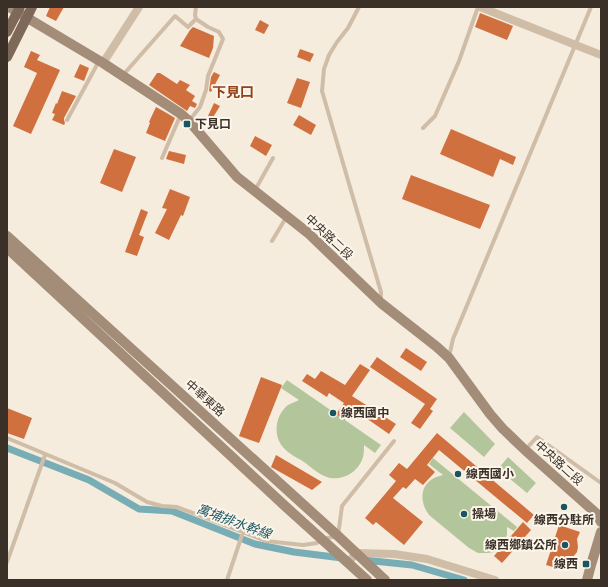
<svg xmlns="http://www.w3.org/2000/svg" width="608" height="587" viewBox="0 0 608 587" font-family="Rubik,'Noto Sans TC',sans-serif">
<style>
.green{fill:#b3c69b}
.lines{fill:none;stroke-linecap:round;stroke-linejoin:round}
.canal{stroke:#79adb5;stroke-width:7}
.building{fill:#d1703f}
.lane{stroke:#cfbda7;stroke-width:4}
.street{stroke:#cfbda7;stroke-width:8}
.secondary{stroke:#a38c78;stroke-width:10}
.primary{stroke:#7e6858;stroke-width:10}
.poi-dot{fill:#195561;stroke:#fcf5ea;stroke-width:1.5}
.labels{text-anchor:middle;stroke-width:4;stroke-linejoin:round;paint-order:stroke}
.poi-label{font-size:12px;font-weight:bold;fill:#3a3028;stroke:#fcf5ea;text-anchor:start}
.street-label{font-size:12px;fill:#3a3028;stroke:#fcf5ea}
.water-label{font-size:13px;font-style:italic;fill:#195561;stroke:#fcf5ea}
.quarter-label{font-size:14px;font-weight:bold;fill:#924119;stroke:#fcf5ea}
</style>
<rect width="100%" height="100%" fill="#f5ecdd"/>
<path class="green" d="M287,380l94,65 -6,8 -11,-8c0,4 0,8 -1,12 -4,14 -18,23 -33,21 -9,-2 -18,-10 -26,-16 -8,-5 -19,-10 -24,-19 -7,-13 -3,-29 8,-38 3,-2 8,-3 11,-5l-18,-12z
M464,412l31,32 -11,13 -34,-29z
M508,457l28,26 -9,10 -29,-24z
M433,458l84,69 -3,4 -7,-4v8l-3,8 -3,4 -7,5 -6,1h-10l-9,-5 -40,-33c-9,-12 -10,-29 5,-37 2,-1 6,-2 9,-3l-14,-11z"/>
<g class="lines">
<path class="canal" d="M7,448l82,32 50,29 33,2 83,33 39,8 48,6
M364,560l48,5 52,15"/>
</g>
<path class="building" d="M50,7h14l-8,14 -10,-5z
M480,13l33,13 -6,14 -32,-13z
M260,20l9,5 -5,9 -9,-4z
M193,27l21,9 -1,12 -4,10 -29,-12 10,-16z
M300,49l14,5 -4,8 -13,-5z
M31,51l9,4 -3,5 23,10 -29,64 -18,-8 24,-53 -13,-6z
M80,64l9,4 -5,13 -10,-4z
M214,72l6,3 -9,17 -2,-1 2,-14z
M157,73h3l17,11 3,-4 10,5 -4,5 9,6 -3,5 5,3 -2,4 -5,-2 -3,5 -38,-26z
M297,78l13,4 -9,26 -14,-5z
M62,91l14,5 -12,22v2l1,3 -1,2 -12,-5 3,-6 -3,-1 4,-10 1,1z
M214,103l6,3 -8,13 -4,-3z
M156,107l9,5 10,6 -10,23 -19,-8 4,-10 -1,-1z
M299,115l17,10 -5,10 -18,-10z
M451,129l65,28 -3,8 -13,-6 -7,18 -53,-23z
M255,136l17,9 -6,11 -16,-10z
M114,149l22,8 -14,35 -22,-9z
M169,151l17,4 -2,9 -18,-5z
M411,175l79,30 -10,24 -78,-30z
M170,189l20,8 -7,19 -2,-1 -12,25 -14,-7 12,-24 -5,-1z
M141,209l7,3 -9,23 5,2 -7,19 -12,-4z
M406,348l21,14 -6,9 -21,-14z
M377,357l60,42 -7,10 3,2 -13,18 -9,-6 14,-19 -55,-37z
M360,364l10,6 -18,26 44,28 -7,10 -36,-25 -8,11 -9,-6 8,-11 -15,-10 -2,4 -25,-16 5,-7 8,5 6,-8 24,14z
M261,377l21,8 -23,58 -20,-7z
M7,408l25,10 -8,21 -17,-6z
M437,433l97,82 -7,8 -88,-73 -12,15 8,7 -12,13 -8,-6 -9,10 -3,-2 -10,11 30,24 -19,23 -28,-23 -3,3 -8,-7 31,-37 -7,-6 10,-12 8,6z
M276,455l46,27 -10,8 -41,-23z
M523,522l8,8 -29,33 -8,-7z
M559,525l21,7 -3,7 1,8 -1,5 -4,5 -4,4 -1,7 -12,-4 -3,3 -7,-2z"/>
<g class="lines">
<path class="lane" d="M359,7l-11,21 -11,14 -8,13 -5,14 -2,22 30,103 29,98v9
M123,75l52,-59 13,11 8,-8
M67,120l32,-59
M189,121l11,-14 6,-17 2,-14 15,-37 -4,-7 -11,-5 -12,-8 -1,-4 1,-8
M423,128l12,-12 24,-55 19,-54
M162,158l19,-44
M255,190l18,-32
M272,241l15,-25
M449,357l4,-18 138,-332
M7,438l108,45 32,19 15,4 15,1 89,34 37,4 14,-2 5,-4 16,-3 4,-30 52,-65
M525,450l12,-13 64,46
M7,562l38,-107
M227,580l16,-48"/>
<path class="street" d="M480,7l121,48
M103,63l36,-56
M348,563l8,-10 38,1 33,5 68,21"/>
<path class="secondary" d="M9,7l94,56 78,51 8,7 48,56 71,56 73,70 56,44 12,11 41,56 13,15 22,21 72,64 4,8
M7,236l331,300 47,44
M7,248l278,258 82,74
M587,580l4,-15 10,-33"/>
<path class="primary" d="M7,32l13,-25
M7,57l25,-50"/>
</g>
<g class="poi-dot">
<rect x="183" y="120" width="8" height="8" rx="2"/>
<circle cx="333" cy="413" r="4"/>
<circle cx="458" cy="474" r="4"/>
<circle cx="564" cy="507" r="4"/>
<circle cx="464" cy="514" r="4"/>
<circle cx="565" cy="545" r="4"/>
<rect x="582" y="560" width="8" height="8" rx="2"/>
</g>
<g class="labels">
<g class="poi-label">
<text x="195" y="128">下見口</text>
<text x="341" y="417">線西國中</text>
<text x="466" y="478">線西國小</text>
<text x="472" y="518">操場</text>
<text x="564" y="524" text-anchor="middle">線西分駐所</text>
<text x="557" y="549" text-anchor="end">線西鄉鎮公所</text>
<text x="578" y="568" text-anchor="end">線西</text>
</g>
<g class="street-label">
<text transform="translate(329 237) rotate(43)" y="4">中央路二段</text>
<text transform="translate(205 398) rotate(42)" y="4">中華東路</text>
<text transform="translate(559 463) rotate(42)" y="4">中央路二段</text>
</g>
<g class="water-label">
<text transform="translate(234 521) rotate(20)" y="5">寓埔排水幹線</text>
</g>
<g class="quarter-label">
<text x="233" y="97">下見口</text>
</g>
</g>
<rect width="608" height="587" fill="none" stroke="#3a3028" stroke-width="16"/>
</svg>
